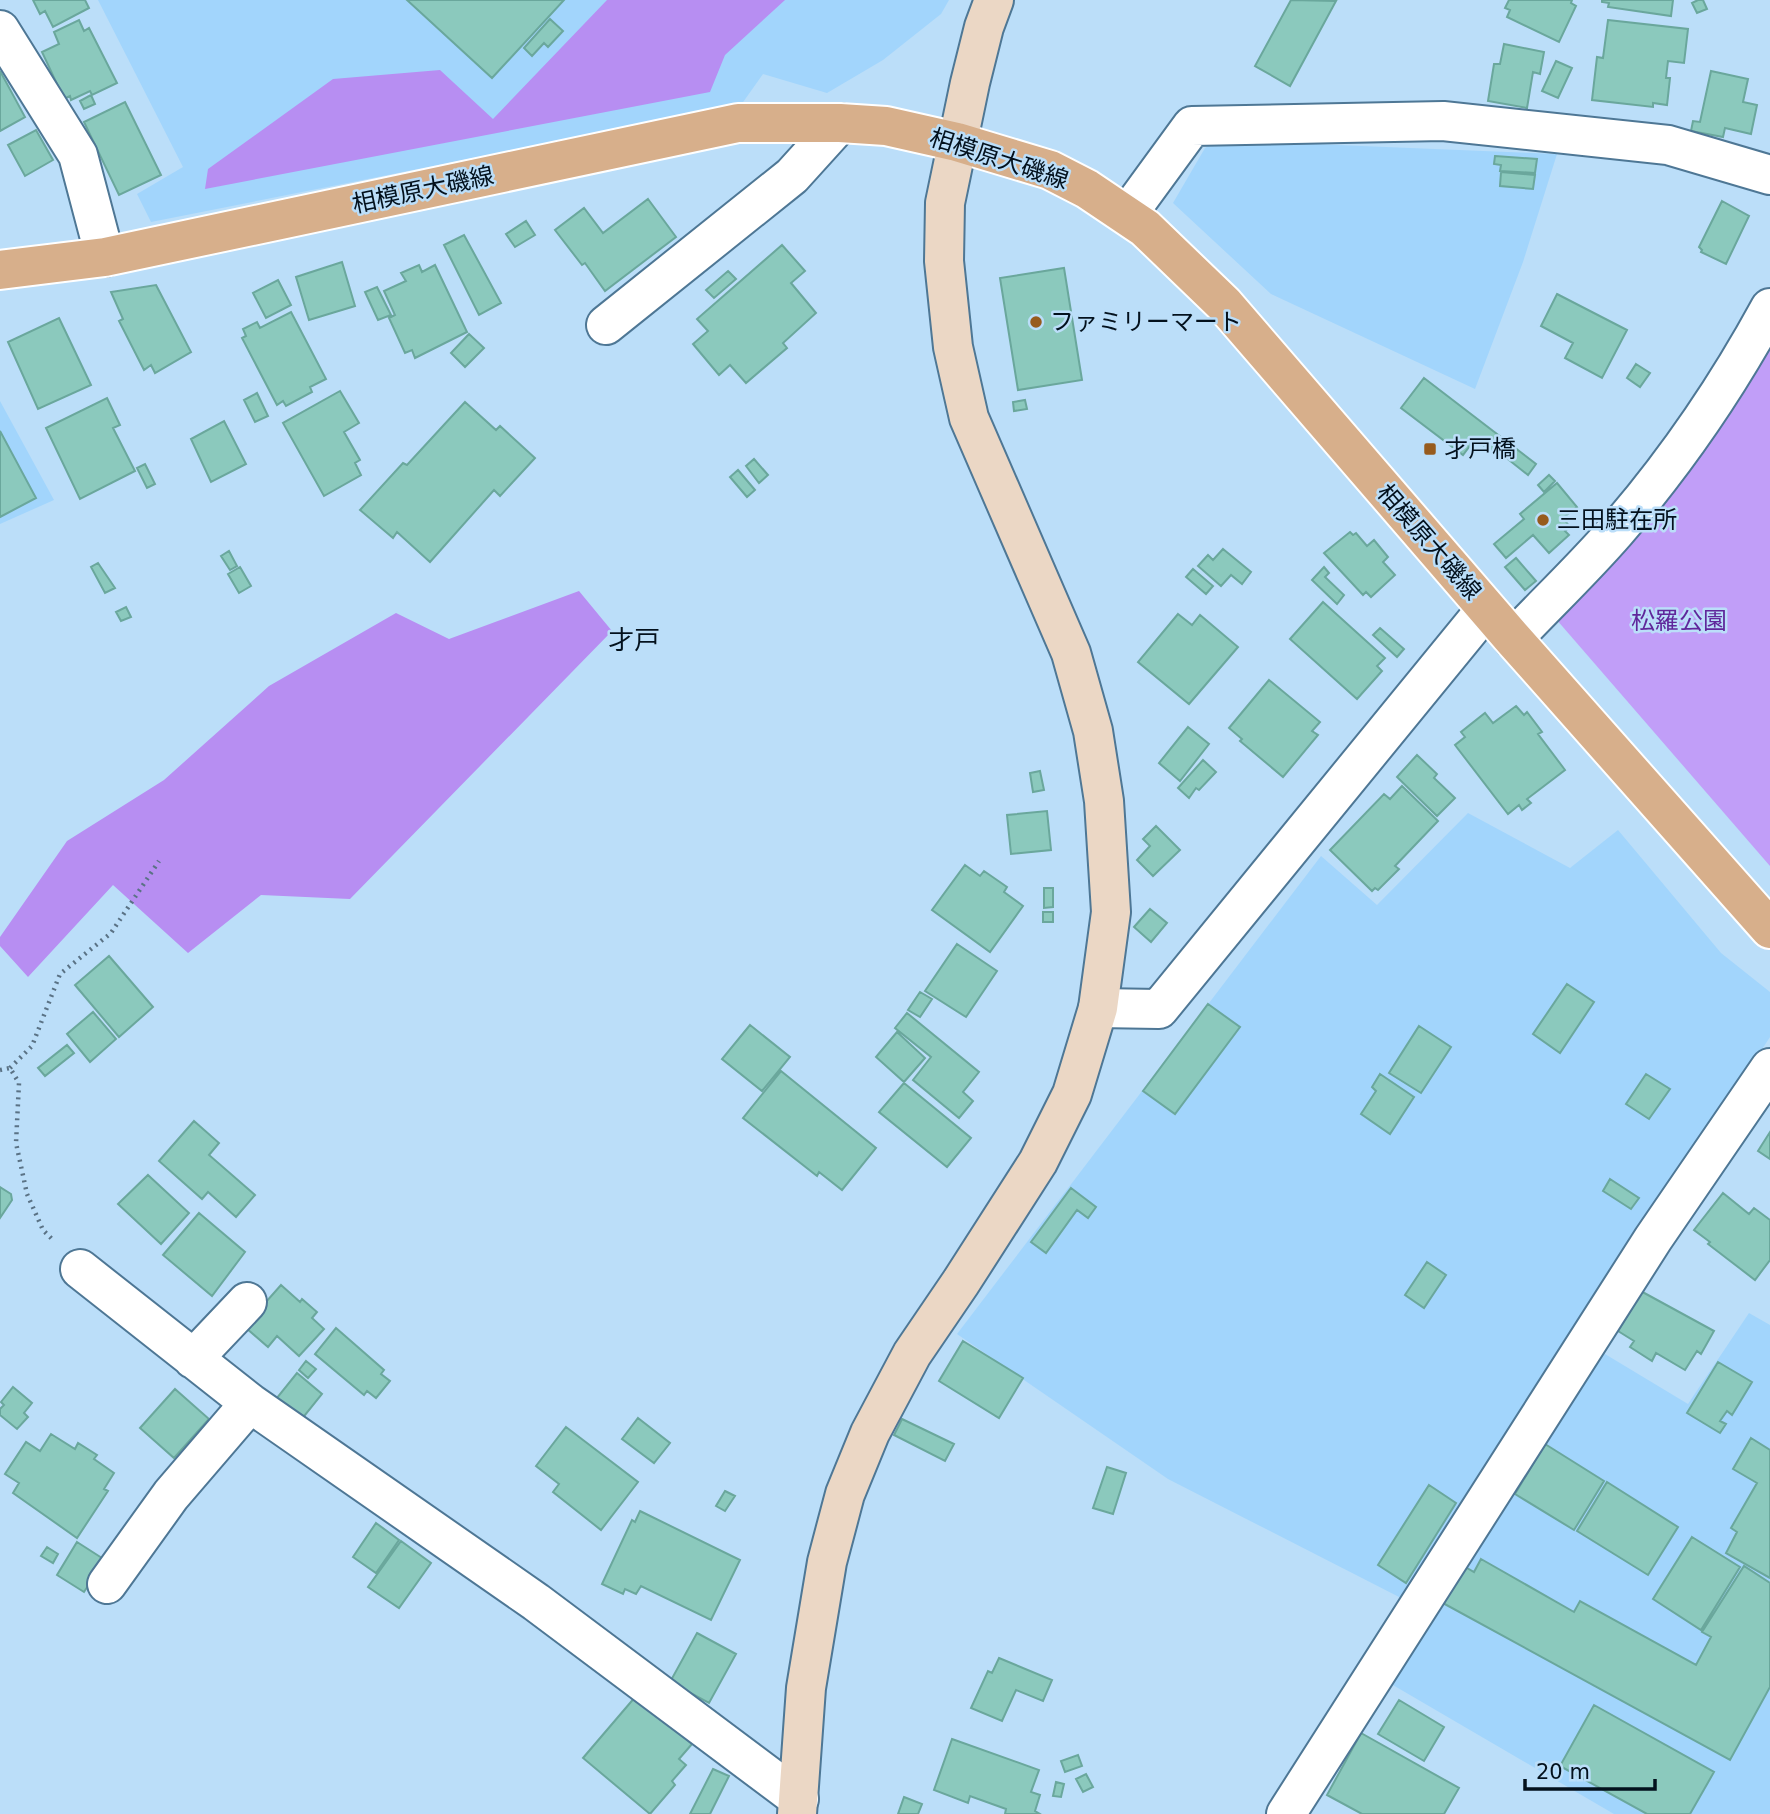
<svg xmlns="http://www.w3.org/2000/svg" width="1770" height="1814" viewBox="0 0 1770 1814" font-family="'DejaVu Sans','Noto Sans JP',sans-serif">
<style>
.built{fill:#a2d5fc}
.green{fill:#c19ef8}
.forest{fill:#b78ef2}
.building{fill:#8bc9bd;stroke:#6aa79c;stroke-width:2}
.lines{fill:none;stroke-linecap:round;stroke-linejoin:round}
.street-casing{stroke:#4e7795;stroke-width:42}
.secondary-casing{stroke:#4e7795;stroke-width:42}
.primary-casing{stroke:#fff;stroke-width:42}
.path{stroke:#5a7285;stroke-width:4.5;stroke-dasharray:2 5;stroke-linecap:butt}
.street{stroke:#fff;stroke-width:38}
.secondary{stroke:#ebd7c5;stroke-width:38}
.primary{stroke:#d7af8b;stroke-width:38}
.poi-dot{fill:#975b1d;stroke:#bbdef9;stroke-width:2.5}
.labels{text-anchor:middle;stroke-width:5;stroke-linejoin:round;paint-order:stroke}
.street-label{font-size:24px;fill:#03111d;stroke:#bbdef9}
.poi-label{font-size:24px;fill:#03111d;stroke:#bbdef9;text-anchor:start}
.park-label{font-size:24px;fill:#60279b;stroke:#bbdef9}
.neighbourhood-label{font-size:26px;fill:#03111d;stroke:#bbdef9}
</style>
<rect width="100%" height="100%" fill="#bbdef9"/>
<path class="built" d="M98,0h851l-8,14 -58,46 -56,33 -64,-19 -22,31 -590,117 -14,-28 46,-27z
M1218,140l339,14 -34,108 -48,127 -204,-95 -98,-91 32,-55z
M0,401l54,99 -54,24z
M1468,813l102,55 48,-38 103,123 49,39v45l-367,562 -235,-120 -211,-145 364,-478 56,49z
M1749,1313l21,12v489h-156l-228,-133 209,-333 93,56z"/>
<path class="green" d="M1770,332v534l-214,-247z"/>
<path class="forest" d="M607,0h178l-60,55 -15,37 -505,97 3,-20 125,-90 107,-9 53,49z
M579,591l33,40 -262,268 -89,-4 -73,58 -75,-68 -85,92 -28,-31v-9l67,-96 97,-61 105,-94 127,-73 53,26z"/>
<path class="building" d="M33,0h52l4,8 -36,19 -8,-16 -5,3z
M407,0h157l-72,78z
M1291,0l45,1 -46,85 -35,-20z
M1509,0h63l-1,3 5,3 -17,36 -52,-25 3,-7 -5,-2z
M1602,0h71l-2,16 -63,-9 1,-4 -7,-1z
M1698,0h5l4,9 -10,4 -5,-10z
M550,19l13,12 -15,16 -4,-4 -12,13 -8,-8z
M79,20l5,11 5,-3 28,55 -25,12 -2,-4 -19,9 -1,-4 -6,3 -22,-47 17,-8 -5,-12z
M1608,20l80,9 -4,34 -16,-2 -2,17h4l-3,27 -14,-2v4l-61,-7 5,-43 6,1z
M1504,44l40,8 -4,22 -7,-2 -6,36 -39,-7 6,-37h6z
M1556,61l16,7 -14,30 -16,-7z
M0,71l25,46 -25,14z
M1711,71l37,8 -5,23 14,3 -6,29 -26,-6 -2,9 -32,-6 2,-10 7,1z
M91,95l4,9 -11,5 -4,-8z
M125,102l36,73 -42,20 -35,-73z
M36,130l17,30 -28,16 -17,-31z
M1495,156l42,3 -2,14 -35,-2 1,-6 -7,-1z
M1501,172l34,3 -2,14 -33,-3z
M648,199l28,38 -71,54 -20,-28 -3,2 -27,-35 29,-22 19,25z
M1722,201l27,15 -23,48 -25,-12 1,-2 -3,-3z
M526,221l9,14 -20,12 -9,-13z
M464,235l37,68 -22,12 -35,-70z
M782,245l23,26 -14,12 25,30 -33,30 4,5 -41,35 -16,-18 -11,10 -26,-31 15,-13 -11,-12z
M342,262l13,44 -46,14 -13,-43z
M419,265l3,7 13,-7 32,67 -52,26 -3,-8 -7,3 -16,-35 6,-3 -11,-24 22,-10 -5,-8z
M1064,268l18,112 -64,10 -18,-112z
M728,271l8,8 -22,19 -8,-8z
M278,280l13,25 -25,13 -13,-25z
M156,285l35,67 -36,21 -4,-8 -7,5 -25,-49 4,-2 -12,-27z
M377,287l14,28 -13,5 -13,-28z
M1557,294l70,36 -25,48 -37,-20 8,-15 -32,-17z
M291,312l35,67 -16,8 2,5 -26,14 -3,-5 -6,4 -35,-67 4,-2 -3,-7 14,-7 3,6z
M59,318l32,67 -53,24 -30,-67z
M469,334l15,14 -19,19 -14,-14z
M1636,364l14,9 -10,14 -13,-9z
M1424,378l112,86 -8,11 -24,-19 -3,3 -26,-20 -12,16 -62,-47z
M340,391l19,32 -15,9 16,28 -5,3 6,12 -37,21 -41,-73z
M257,393l11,23 -13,6 -11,-22z
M107,398l13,27 -7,3 22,43 -55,28 -34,-71z
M1025,400l2,9 -13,2 -1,-9z
M465,402l31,28 4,-4 35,32 -35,38 -6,-6 -64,72 -33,-30 -4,6 -33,-28 43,-47 4,2z
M224,421l22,43 -35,18 -20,-43z
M0,431l36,67 -36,19z
M754,459l14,16 -9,8 -13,-17z
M145,464l10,20 -8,4 -10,-20z
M738,470l17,20 -8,7 -17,-20z
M1549,475l6,6 -11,11 -6,-7z
M1557,483l20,24 -14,11 7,9 -5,4 4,4 -20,18 -16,-18 -27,23 -12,-14 30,-25 -4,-5z
M1350,532l3,3 3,-2 11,13 7,-6 14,17 -5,5 12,13 -24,22 -5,-5 -3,3 -39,-42z
M1223,549l28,23 -9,12 -11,-9 -10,11 -23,-20 10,-11 5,5z
M229,551l8,15 -7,4 -9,-14z
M1516,558l20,23 -11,9 -20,-23z
M98,563l17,25 -10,5 -14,-26z
M240,567l11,19 -12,7 -11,-19z
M1324,567l5,6 -4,4 19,18 -7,9 -25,-24z
M1193,569l20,17 -7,8 -20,-17z
M1323,602l62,56 -8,8 5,5 -25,28 -67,-60z
M126,607l5,10 -10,4 -5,-9z
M1178,614l14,11 8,-10 38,32 -49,57 -51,-42z
M1380,628l24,21 -7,8 -24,-22z
M1269,680l51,42 -8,9 6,4 -35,42 -43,-36 2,-2 -13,-11z
M1516,706l8,9 3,-3 15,20 -4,2 27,36 -38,29 4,4 -9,7 -3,-5 -11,9 -53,-69 10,-8 -4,-5 24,-19 8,10z
M1188,727l21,17 -29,37 -21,-18z
M1417,755l20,19 -3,4 21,20 -18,18 -40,-39z
M1203,760l13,12 -17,18 -3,-2 -7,10 -11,-10z
M1040,771l4,19 -11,2 -3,-19z
M1402,786l36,35 -43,45 4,3 -21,21 -3,-2 -3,3 -42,-41 54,-56 6,5z
M1047,811l4,39 -40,4 -4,-39z
M1156,826l24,24 -27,26 -16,-16 13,-14 -7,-7z
M965,865l15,11 4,-5 23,16 -3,5 19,14 -33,46 -58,-42z
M1044,888h9v19l-9,1z
M1150,909l17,14 -16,19 -17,-15z
M1043,912h10v10h-10z
M957,944l40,27 -31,46 -41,-26z
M109,956l44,51 -34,30 -44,-52z
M1567,984l27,18 -34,51 -27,-19z
M920,992l12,7 -12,18 -12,-7z
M1208,1004l32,23 -65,87 -32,-23z
M93,1012l23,27 -26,23 -23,-28z
M907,1013l72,59 -16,20 10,9 -14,17 -46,-38 18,-23 -36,-29z
M750,1025l40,32 -28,34 -40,-32z
M1419,1026l32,21 -30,46 -32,-20z
M897,1032l28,26 -21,24 -28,-25z
M67,1045l7,8 -29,23 -7,-8z
M781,1071l95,77 -34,42 -23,-18 -2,4 -74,-58z
M1380,1074l34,23 -24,37 -29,-20 15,-23 -4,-4z
M1646,1074l24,15 -21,30 -23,-15z
M904,1083l67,55 -24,29 -68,-55z
M194,1121l25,22 -10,12 46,40 -19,22 -28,-25 -6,7 -43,-38z
M1770,1132v27l-12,-8z
M148,1175l41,38 -28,31 -43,-40z
M1610,1179l29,19 -8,11 -28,-18z
M0,1187l11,7 1,6 -12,18z
M1071,1188l25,19 -8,11 -11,-8 -31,43 -15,-11z
M1723,1193l26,21 5,-6 16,12v40l-15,20 -47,-36 2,-2 -16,-12z
M199,1213l46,39 -33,44 -49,-41z
M1427,1262l19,13 -22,33 -19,-13z
M281,1285l19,17 2,-3 15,13 -5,6 12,11 -25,27 -22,-20 -9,11 -22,-19 4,-8z
M1637,1289l77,42 -13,23 -4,-3 -12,19 -29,-17 -4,8 -22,-14 4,-6 -16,-10 14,-23z
M336,1328l48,42 -3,4 9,7 -14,17 -9,-7 -3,4 -49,-41z
M963,1341l60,37 -24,40 -60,-37z
M306,1361l10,8 -8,9 -9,-8z
M1718,1362l34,20 -20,33 -5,-4 -7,10 6,3 -6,9 -33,-20z
M297,1373l25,21 -21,26 -25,-21z
M13,1387l19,16 -8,10 4,4 -11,12 -17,-14v-6l4,-4 -3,-3z
M175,1389l34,30 -35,39 -34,-30z
M638,1418l32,25 -16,20 -32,-24z
M902,1419l52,25 -9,17 -51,-26z
M566,1427l72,55 -37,48 -48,-38 6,-8 -23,-18z
M51,1434l24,15 3,-6 19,12 -3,4 20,14 -10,16 4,2 -31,47 -64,-45 6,-10 -14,-9 21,-32 14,9z
M1751,1438l19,12v128l-44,-25 11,-21 -6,-4 26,-45 -24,-14z
M1545,1444l59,37 -30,49 -59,-36z
M1107,1467l19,6 -13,41 -20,-6z
M1607,1482l71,45 -30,48 -71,-44z
M1429,1485l27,18 -50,80 -28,-18z
M725,1491l10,5 -10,15 -9,-5z
M640,1511l100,49 -29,60 -70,-34 -5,8 -11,-5 -2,5 -21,-10 30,-64 3,2z
M376,1523l23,17 -23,33 -23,-16z
M1692,1537l48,30 -39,63 -48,-31z
M401,1541l30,22 -32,45 -31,-21z
M77,1542l28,18 -21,32 -27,-17z
M47,1547l11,7 -5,9 -12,-7z
M1481,1559l93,53 6,-11 116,64 15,-28 -9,-5 42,-66 26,17v104l-40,73 -289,-158 21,-37 12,7z
M697,1633l39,21 -27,49 -39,-21z
M999,1658l53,22 -9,21 -27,-11 -14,31 -31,-13 17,-37 4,2z
M636,1696l56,48 -13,15 7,6 -14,16 3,4 -25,29 -67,-56z
M1399,1700l45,27 -20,34 -46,-27z
M1594,1705l120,67 -24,42h-43l-87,-48z
M1361,1733l98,55 -15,26h-82l-35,-19z
M952,1739l87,31 -8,22 9,3 -5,16 5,3h-35l1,-5 -36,-13 -2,7 -34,-13z
M1078,1755l4,11 -17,6 -4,-11z
M713,1769l16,7 -19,38h-20z
M1086,1774l7,13 -10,5 -7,-13z
M1056,1782l8,2 -3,13 -8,-1z
M904,1797l18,7 -4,10h-20z"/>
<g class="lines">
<g class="street-casing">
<path id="street" d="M0,30l78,125 27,102
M1127,215l65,-89 251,-5 225,24 102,30
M606,325l186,-149 48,-53
M1513,639c34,-36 70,-70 103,-108 59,-68 111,-144 154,-223
M1098,1008l61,1 327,-400
M80,1269l170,134 286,199 263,197
M193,1359l54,-57
M107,1584l64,-89 79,-92
M1286,1814l367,-575 117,-171"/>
</g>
<g class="secondary-casing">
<path id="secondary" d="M797,1814l9,-126 21,-126 18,-68 25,-61 42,-79 49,-72 77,-120 34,-68 26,-86 13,-96 -7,-111 -11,-70 -22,-78 -102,-235 -16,-71 -9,-86 1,-58 25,-120 14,-56 10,-27"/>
</g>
<g class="primary-casing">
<path id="primary" d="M0,270l105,-13 633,-134h102l46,3 71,16 93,28 37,19 58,39 79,76 289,335 257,290"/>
</g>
<path class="path" d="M10,1068l22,-22 28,-72 51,-41 48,-72
M0,1070l10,-2 9,15 -3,60 11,51 16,36 9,9"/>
<use href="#street" class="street"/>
<use href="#secondary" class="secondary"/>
<use href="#primary" class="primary"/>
</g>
<g class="poi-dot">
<circle cx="1036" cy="322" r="7"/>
<rect x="1423" y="442" width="14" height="14" rx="3.5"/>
<circle cx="1543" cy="520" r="7"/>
</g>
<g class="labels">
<g class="street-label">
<text transform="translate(999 159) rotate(18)" y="8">相模原大磯線</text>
<text transform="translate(423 190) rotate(-12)" y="8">相模原大磯線</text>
<text transform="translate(1429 542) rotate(49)" y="8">相模原大磯線</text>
</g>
<g class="poi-label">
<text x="1050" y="330">ファミリーマート</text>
<text x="1444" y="457">才戸橋</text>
<text x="1557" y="528">三田駐在所</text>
</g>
<g class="park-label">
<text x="1679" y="629">松羅公園</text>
</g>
<g class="neighbourhood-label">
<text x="634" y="649">才戸</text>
</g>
</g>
<path d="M1525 1779v10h130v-10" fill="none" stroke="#03111d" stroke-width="3.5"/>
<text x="1536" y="1779" font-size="21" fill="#03111d" stroke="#bbdef9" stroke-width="5" paint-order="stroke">20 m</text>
</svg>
